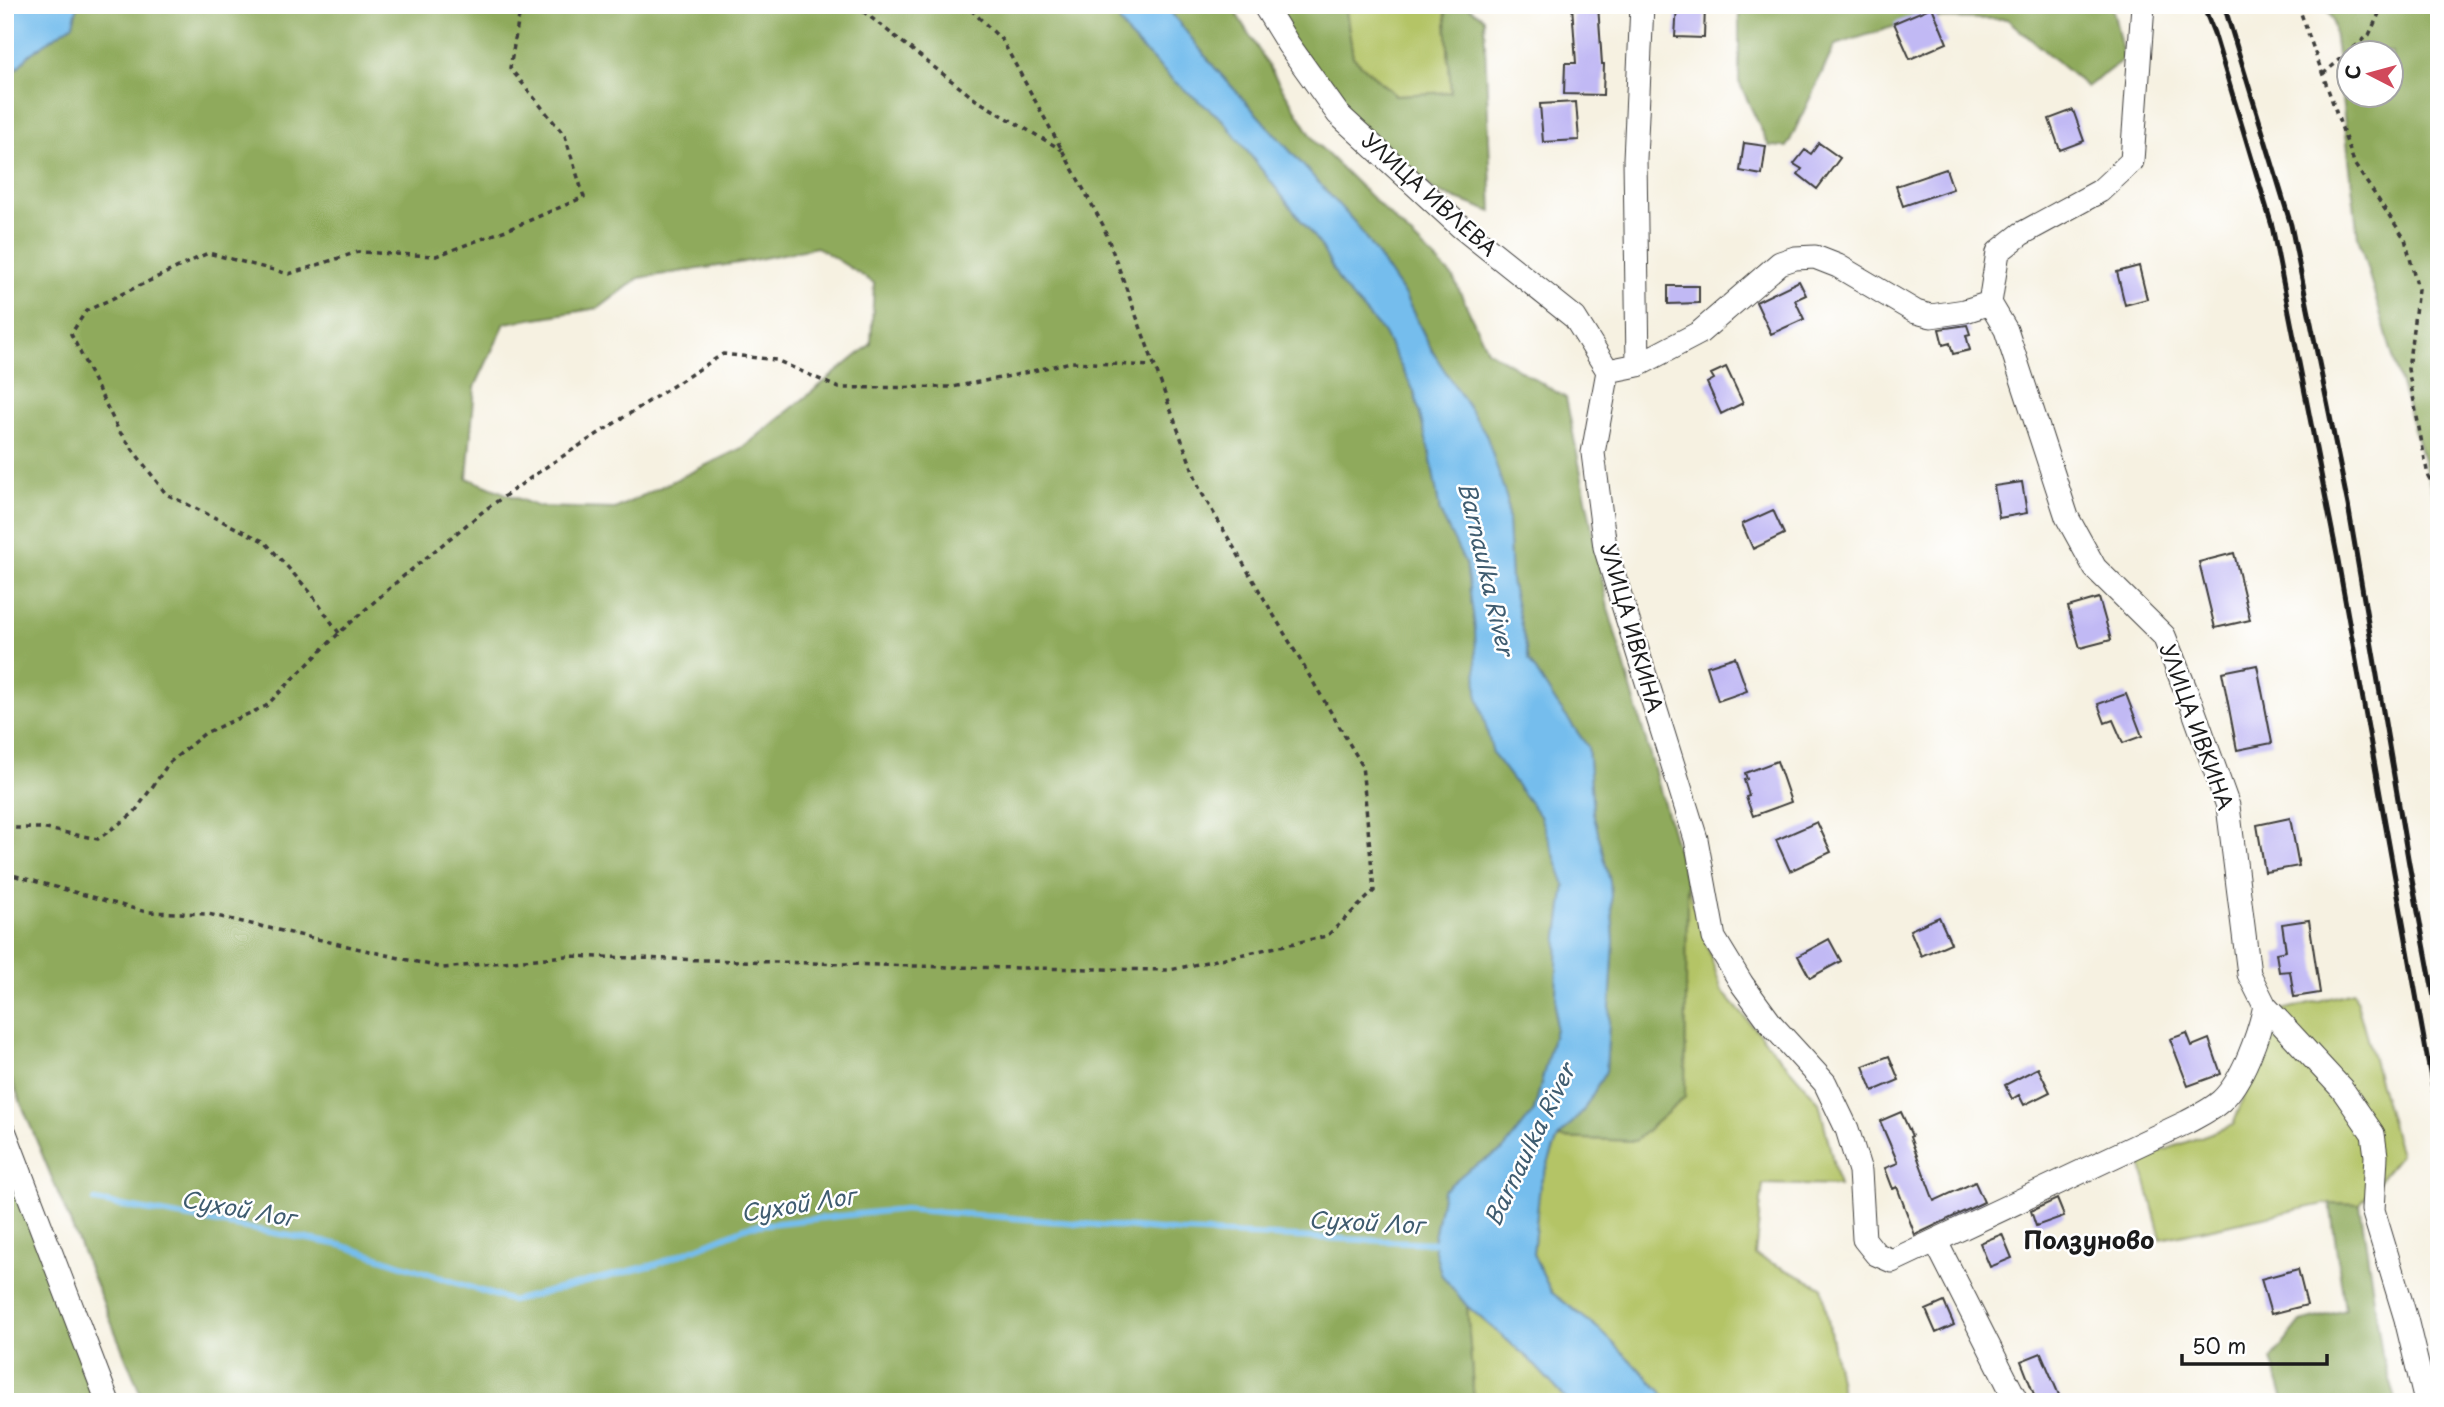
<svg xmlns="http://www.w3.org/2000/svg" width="2444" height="1407" viewBox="0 0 2444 1407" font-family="'Playpen Sans',sans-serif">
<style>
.green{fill:#b4c466;stroke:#687041;stroke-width:2}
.forest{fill:#8faa5b;stroke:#56633c;stroke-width:2;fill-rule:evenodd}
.water{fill:#74bded;stroke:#486c84;stroke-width:2}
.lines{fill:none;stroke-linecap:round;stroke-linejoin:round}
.stream{stroke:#74bded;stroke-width:6}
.building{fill:#c1b9f4}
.minor-casing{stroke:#3d3c3a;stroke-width:25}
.path{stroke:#3d3c3a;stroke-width:3.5;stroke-dasharray:5 5;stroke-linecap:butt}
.minor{stroke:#fff;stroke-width:23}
.rail{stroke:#1c1c1c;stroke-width:5}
.labels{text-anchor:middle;stroke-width:5;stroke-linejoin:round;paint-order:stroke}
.street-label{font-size:21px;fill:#1c1c1c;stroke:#fff}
.water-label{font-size:23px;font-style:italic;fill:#3f5c70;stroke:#fff}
.quarter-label{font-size:24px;font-weight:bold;fill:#1c1c1c;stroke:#fff}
</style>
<rect width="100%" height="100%" fill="#fff"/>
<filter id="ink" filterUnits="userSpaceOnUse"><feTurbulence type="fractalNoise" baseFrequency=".0143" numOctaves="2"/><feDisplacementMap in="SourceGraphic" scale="14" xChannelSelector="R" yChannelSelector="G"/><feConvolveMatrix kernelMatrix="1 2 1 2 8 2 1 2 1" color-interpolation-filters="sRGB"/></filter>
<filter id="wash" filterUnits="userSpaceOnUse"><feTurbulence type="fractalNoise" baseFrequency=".00686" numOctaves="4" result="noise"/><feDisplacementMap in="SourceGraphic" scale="28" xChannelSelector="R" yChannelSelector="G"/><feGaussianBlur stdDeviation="1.57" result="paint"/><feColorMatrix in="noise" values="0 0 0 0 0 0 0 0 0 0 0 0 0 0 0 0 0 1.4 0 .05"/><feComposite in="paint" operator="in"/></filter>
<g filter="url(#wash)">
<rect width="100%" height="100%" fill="#f6f1e1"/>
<path class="green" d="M1345,5h100l6,88 -56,2 -42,-38z
M1687,884l35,107 97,111 20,84 -76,-2 -8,71 67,32 21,115h-175l-7,-11 -61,-61 -49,-38 -18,-38 7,-70 18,-46 77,3 50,-44z
M2354,992l46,163 -40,49 -31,-1 -168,36 -21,-80 93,-34 45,-114z
M1467,1306l61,52 41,44h-95z"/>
<path class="forest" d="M78,5h1031l20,31 46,46 48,38 98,126 21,40 41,46 31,59 16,63 10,58 26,53 27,189 47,62 25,69 -7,51 -3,93 -21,82 -32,40 -33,18 -26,22 -10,52 8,31 26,32 7,96h-1330l-139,-338v-983l25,-27 43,-30zM817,247l57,36 -3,61 -127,103 -129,62 -76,-2 -72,-29 8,-91 30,-64 94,-15 40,-30 100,-15z
M1165,5h66l85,138 137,134 34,73 79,48 42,210 79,276 -2,213 -50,44 -77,-3 25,-27 23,-40 8,-129 -4,-60 -17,-70 -5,-65 -31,-43 -28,-44 -18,-79 -4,-81 -102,-204 -49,-72 -141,-156z
M1267,5h78l8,52 42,38 56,-3 -6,-87h20l19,13 8,194 -57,-21 -107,-91z
M1739,5h373l12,54 -37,28 -80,-68 -86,-1 -86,27 -48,102 -18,-1 -30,-64z
M2325,5h114v510l-81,-278 -25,-216zM2392,52v42h-42v-42z
M5,1159l95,243h-95z
M2330,1203l30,1 22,150 15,48h-112l-14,-42 30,-38 44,-12z"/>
<path class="water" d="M5,5h73l-5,19 -43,30 -25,27z
M1109,5h56l50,63 141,156 49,72 27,55 54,83 21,66 4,81 18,79 28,44 31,43 5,65 17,70 4,60 -8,129 -23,40 -25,27 -18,46 -7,70 18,38 49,38 61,61 7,11h-99l-41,-44 -61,-52 -26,-32 -8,-31 10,-52 26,-22 33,-18 32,-40 21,-82 3,-93 7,-51 -25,-69 -47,-62 -16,-61 -2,-65 -9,-63 -26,-53 -10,-58 -16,-63 -31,-59 -41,-46 -21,-40 -98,-126 -48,-38 -46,-46z"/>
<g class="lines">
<path class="stream" d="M95,1201l246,44 171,56 145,-37 93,-38 154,-17 280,23 249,11 8,-1"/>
</g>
<g id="blocks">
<path class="building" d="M1572,5h26l4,59h2l-1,31 -39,-1 1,-31h11z
M1677,5h28l-1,33 -29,-1z
M1932,7l15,36 -37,16 -16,-36z
M1576,102l3,38 -36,2 -3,-38z
M2073,110l11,31 -24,9 -11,-31z
M1744,143l22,3 -4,29 -22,-4z
M1819,143l21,15 -23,31 -19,-15 4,-5 -8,-5 11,-14 6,4z
M1946,169l7,20 -50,17 -7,-20z
M2139,266l8,33 -22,6 -8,-33z
M1799,281l7,14 -11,5 9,19 -33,15 -15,-32z
M1668,286h31v17l-31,1z
M1967,325l3,9 -4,1 4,15 -17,4 -3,-11 -7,2 -4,-16z
M1726,367l17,36 -22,11 -14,-31 7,-4 -3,-5z
M2022,482l5,31 -28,5 -5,-32z
M1773,510l11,24 -31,15 -11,-25z
M2234,553l16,67 -35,8 -16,-66z
M2099,598l12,42 -31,8 -12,-41z
M1735,657l12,34 -29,10 -11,-35z
M2257,665l15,78 -35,7 -15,-78z
M2126,694l16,42 -19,7 -10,-23 -8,3 -7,-19z
M1777,761l14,41 -38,14 -7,-19 3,-1 -5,-16 3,-1 -2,-6z
M2290,818l9,48 -34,6 -8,-47z
M1817,822l14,30 -41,19 -14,-31z
M1939,917l12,26 -30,13 -11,-26z
M2309,920l11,73 -26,4 -4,-26 -11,1 -3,-19 10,-2 -4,-27z
M1829,939l12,22 -31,17 -12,-22z
M2187,1033l5,13 17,-7 12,35 -33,12 -18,-47z
M1889,1056l10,24 -26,11 -10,-25z
M2038,1068l12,24 -26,13 -5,-10 -7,4 -7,-14z
M1901,1112l11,24 -2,1 24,64 41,-19 9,20 -69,33 -18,-48 -4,2 -8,-21 13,-5 -18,-42z
M2057,1199l7,17 -28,10 -5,-15z
M2002,1234l10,24 -22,9 -10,-24z
M2298,1269l9,36 -36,9 -10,-35z
M1944,1302l10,23 -18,8 -10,-23z
M2041,1353l21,49h-25l-16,-41z"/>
</g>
</g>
<g filter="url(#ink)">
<use href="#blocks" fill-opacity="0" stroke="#3d3c3a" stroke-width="2"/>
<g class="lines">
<g class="minor-casing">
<path id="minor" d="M1264,5l24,39 50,70 123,113 114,91 33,53
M1815,257l23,9 78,46 15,4 34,-5 25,-8 16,27 61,187 28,51 69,68 28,70 36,100 21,168 16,32c-6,28 -22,75 -44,95 -10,9 -23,15 -34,21l-295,139 -16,-7 -12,-15 -4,-68 -13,-42 -22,-46 -53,-58 -30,-41 -28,-46 -18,-99 -91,-292 -12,-94 15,-82 30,-6 61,-32 81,-70 15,-5z
M1990,303l8,-51 23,-18 79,-43 32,-30 11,-156
M1638,365l-3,-206 7,-154
M2265,1006l77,83 31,45 3,22 -3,54 33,109 20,83
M5,1133l103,269
M1936,1242l81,160"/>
</g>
<path class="path" d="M855,5l121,95 86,50
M2298,5l57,160 50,74 13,50 -10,80 20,107 11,18
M2323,74l46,-39 14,-30
M339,633l-29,-41 -45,-50 -99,-48 -47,-63 -48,-97 15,-23 122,-58 81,21 69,-22 78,4 78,-29 70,-30 -19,-61 -55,-68 10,-57 -6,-6
M5,828h36l57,11 36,-26 35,-50 36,-30 61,-27 73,-73 61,-54 86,-70 63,-44 174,-111 53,6 63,28 113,-1 59,-11 60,-14 83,4
M5,873l141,39 62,2 235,54 122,-12 385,11 220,3 157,-34 47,-45 -12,-126 -162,-275 -97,-265 -101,-185 -36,-35"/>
<use href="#minor" class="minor"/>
<path class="rail" d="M2203,5l11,28 58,193 65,329 102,568
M2224,5l67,220 57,280 61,359 30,160"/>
</g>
</g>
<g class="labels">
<g class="street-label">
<text transform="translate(1429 195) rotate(42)" y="7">УЛИЦА ИВЛЕВА</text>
<text transform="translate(1631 628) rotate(74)" y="7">УЛИЦА ИВКИНА</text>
<text transform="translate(2196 727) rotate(70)" y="7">УЛИЦА ИВКИНА</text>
</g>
<g class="water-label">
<text transform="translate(1486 569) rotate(77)" y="8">Barnaulka River</text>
<text transform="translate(1530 1145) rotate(-64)" y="8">Barnaulka River</text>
<text transform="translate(798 1205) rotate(-9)" y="8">Сухой Лог</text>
<text transform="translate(238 1209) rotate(10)" y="8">Сухой Лог</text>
<text transform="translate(1366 1223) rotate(3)" y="8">Сухой Лог</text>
</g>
<g class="quarter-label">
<text x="2089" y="1249">Ползуново</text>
</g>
</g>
<rect width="2444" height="1407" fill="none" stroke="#fff" stroke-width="28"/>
<g transform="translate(2370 74) rotate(276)"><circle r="33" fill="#ffffff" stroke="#a4a4a4" stroke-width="2"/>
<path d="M0-5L12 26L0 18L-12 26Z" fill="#d1495b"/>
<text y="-10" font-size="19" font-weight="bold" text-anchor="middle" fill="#1c1c1c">С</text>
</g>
<path d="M2182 1354v10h145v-10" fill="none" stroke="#1c1c1c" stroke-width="3.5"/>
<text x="2192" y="1354" font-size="21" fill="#1c1c1c" stroke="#ffffff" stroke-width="5" paint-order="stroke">50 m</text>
</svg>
